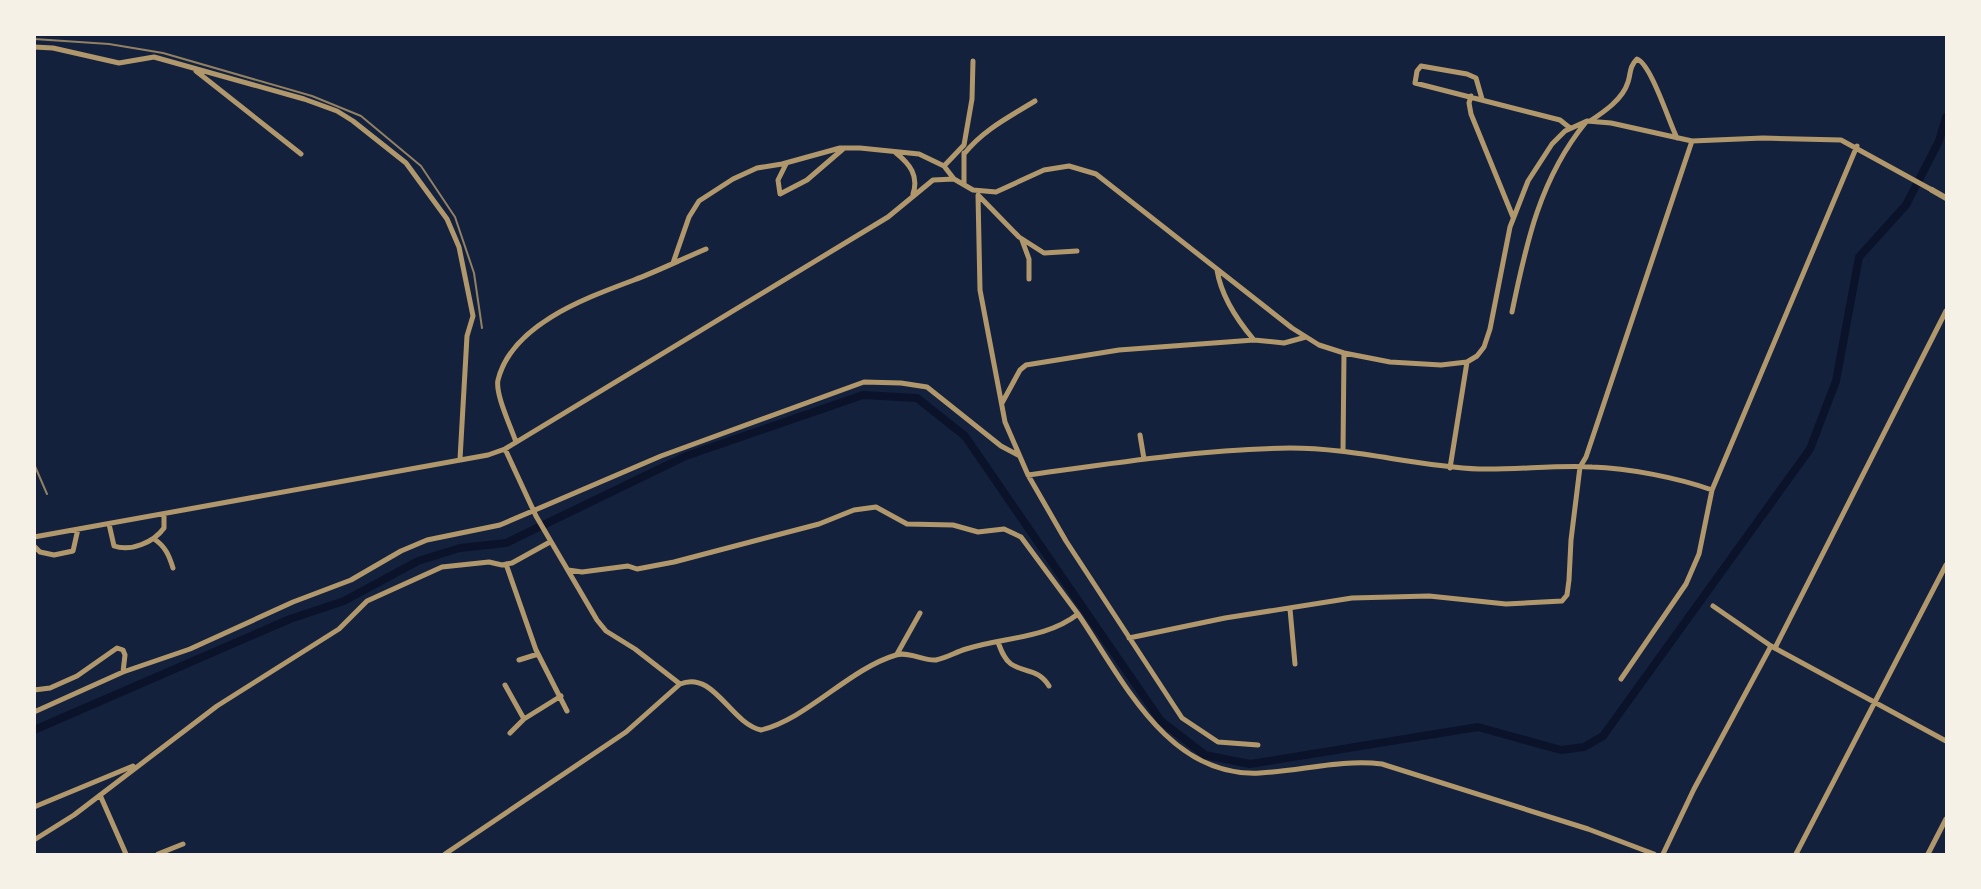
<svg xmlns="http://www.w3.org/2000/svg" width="1981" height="889" viewBox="0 0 1981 889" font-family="'Fira Sans Condensed',sans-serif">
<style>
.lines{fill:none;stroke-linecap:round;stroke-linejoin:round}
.canal{stroke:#0b132b;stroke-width:8}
.minor{stroke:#b1986c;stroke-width:5}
.tertiary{stroke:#b1986c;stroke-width:6}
.rail{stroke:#918062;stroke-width:2}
</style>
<rect width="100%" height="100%" fill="#14213d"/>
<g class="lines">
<path class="canal" d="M34,730l256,-111 54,-18 74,-40 42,-13 46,-5 180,-87 177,-61 54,3 48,38 196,285 44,34 45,9 228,-37 83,23 23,-3 19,-11 207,-287 26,-68 23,-124 47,-52 33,-64 7,-24"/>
<path class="minor" d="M34,47l19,1 66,15 35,-6 150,42 33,12 16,10 53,42 41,56 12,28 14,69 -6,20 -7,123
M196,71l105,83
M1471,96l-2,7 2,11 42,103
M1482,99l-6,-21 -9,-4 -46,-8 -4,5 -2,12 145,37 10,8
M1590,121c14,-9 33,-22 38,-39 3,-9 1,-15 9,-23 14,5 32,63 40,79
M896,153c14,11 23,23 17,41
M964,154c19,-24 45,-37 71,-53
M786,164l-8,16 2,14 27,-14 36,-31
M944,166l20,-21 8,-46 1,-38
M964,185v-32
M978,195l2,95 25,132 23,53 38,66 116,177 36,24 40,3
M979,196l40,41 25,16 33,-2
M1022,240l7,19v20
M673,263l16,-46 10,-16 34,-22 24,-11 25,-4 58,-16h20l59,6 25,12 10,13
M1217,270c4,25 20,50 37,70
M1512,312c14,-68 28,-134 74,-190
M1002,403l18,-33 6,-5 93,-15 135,-10 30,3 22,-6
M1140,435l4,24
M516,442c-5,-15 -21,-48 -18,-62 14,-56 88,-82 136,-100 24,-9 48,-21 72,-31
M505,449l31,67 61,104 9,11 29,18 45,35
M1343,451l1,-98
M1450,468l17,-106
M1028,475c86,-12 174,-26 262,-27 64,0 125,18 189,21 38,1 76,-4 113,-2 36,1 87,11 120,23
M109,524l5,22c17,6 40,-4 50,-18v-14
M34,537l454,-82 17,-6 383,-232 45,-37 21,-1 19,11 23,2 48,-22 25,-4 27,8 196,154 27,17 25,8 46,9 51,3 26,-3 10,-6 7,-9 6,-18 20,-102 18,-46 24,-37 13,-13 22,-10 24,2 81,18 71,-3 78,2 91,50
M154,539c11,7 15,16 19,29
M34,546l6,6 14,3 19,-4 5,-22
M506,564l30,86 31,61
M568,570l14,2 46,-6 9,3 37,-7 145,-38 35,-14 22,-3 31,17 46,1 25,7 26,-3 17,8 57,77
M1713,606l58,40 175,95
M1290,609l5,55
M1129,638l96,-20 127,-20 77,-2 77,8 56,-3 5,-6 2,-15 2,-40 9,-73 6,-10 106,-316
M998,642c3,8 6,17 13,22 14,9 28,5 38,22
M1775,648l171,-337
M897,654l23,-41
M519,660l19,-6
M1621,679l65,-95 13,-30 13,-64 145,-344
M505,685l19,34 37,-23
M34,690l16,-2 27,-12 40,-28 6,2 2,5 -2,17
M34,712l89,-40 67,-23 103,-47 58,-22 50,-29 26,-11 73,-15 161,-69 203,-74 37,1 26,4 74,59 17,9
M510,733l14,-14
M100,795l26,59
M34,807l99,-41
M34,840l40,-25 143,-109 122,-77 28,-28 75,-34 47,-5 13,3 10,-2 38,-21
M158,854l25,-10
M445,854l181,-122 54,-48c34,-14 50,39 81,46 46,-11 88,-61 135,-75 13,-4 27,6 40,5 10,-2 20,-8 30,-11 37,-12 80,-10 112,-35 45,66 90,164 182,159 41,-2 81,-14 122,-9l206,65 66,25
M1663,854l31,-65 77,-143
M1796,854l150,-289
M1928,854l18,-35"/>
<path class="tertiary" d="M1932,190l14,8"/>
<path class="rail" d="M34,39l75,5 54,9 149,43 49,20 60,50 34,51 19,56 8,55
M34,464l13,30"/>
</g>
<rect width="1981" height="889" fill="none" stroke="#f6f1e7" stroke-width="72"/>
</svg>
